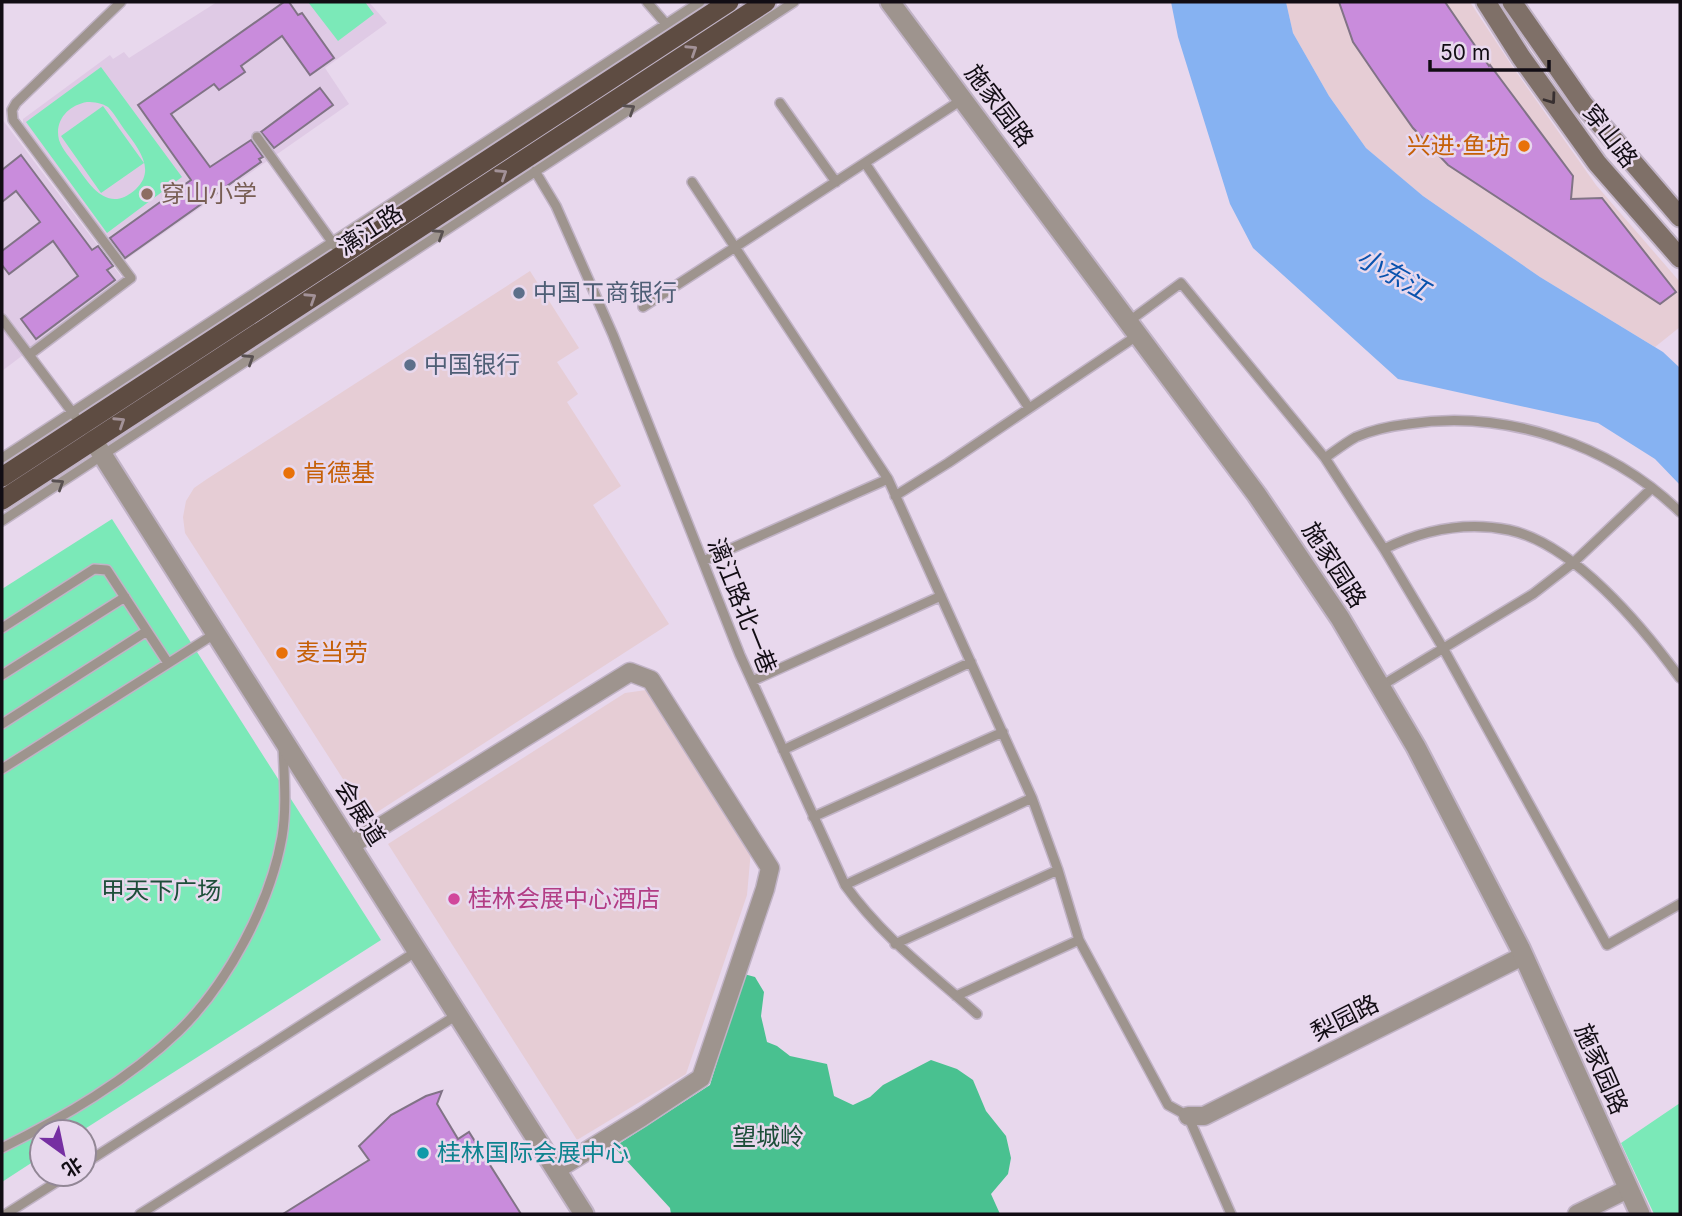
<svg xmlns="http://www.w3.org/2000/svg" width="1682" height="1216" viewBox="0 0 1682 1216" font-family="Inter,'Noto Sans SC',sans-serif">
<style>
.commercial{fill:#e6cdd5}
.built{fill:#dfcae5}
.green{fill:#7be9b8;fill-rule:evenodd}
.forest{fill:#49c190}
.water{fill:#86b2f2}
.building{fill:#c98cdc;stroke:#817386;stroke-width:2}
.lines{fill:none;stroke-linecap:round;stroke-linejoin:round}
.service-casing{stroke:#c1b3c6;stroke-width:12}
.minor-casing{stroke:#c1b3c6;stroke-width:21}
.tertiary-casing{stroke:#c1b3c6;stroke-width:23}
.secondary-casing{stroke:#c1b3c6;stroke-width:23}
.trunk-casing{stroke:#c1b3c6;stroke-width:23}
.service{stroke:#9e948e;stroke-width:9}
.minor{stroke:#9e948e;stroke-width:18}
.tertiary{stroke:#9e948e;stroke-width:19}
.secondary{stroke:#7f7068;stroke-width:19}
.trunk{stroke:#5e4c42;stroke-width:19}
.oneway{stroke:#a39298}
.oneway2{stroke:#383031}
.oneway3{stroke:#585051}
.food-dot{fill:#e8710a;stroke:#e8d8ed;stroke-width:2.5}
.education-dot{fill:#8d6e63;stroke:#e8d8ed;stroke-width:2.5}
.service-dot{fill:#5c6f8a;stroke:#e8d8ed;stroke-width:2.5}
.hotel-dot{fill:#d1479c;stroke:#e8d8ed;stroke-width:2.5}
.culture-dot{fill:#0f9aa8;stroke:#e8d8ed;stroke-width:2.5}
.labels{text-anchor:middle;stroke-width:5;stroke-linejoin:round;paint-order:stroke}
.street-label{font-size:24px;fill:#120d14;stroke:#e8d8ed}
.food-label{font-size:24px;fill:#c56008;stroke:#e8d8ed;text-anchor:start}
.education-label{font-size:24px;fill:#785e54;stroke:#e8d8ed;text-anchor:start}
.service-label{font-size:24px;fill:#4e5e75;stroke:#e8d8ed;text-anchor:start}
.park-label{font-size:24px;fill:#1d4e39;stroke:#e8d8ed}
.hotel-label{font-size:24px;fill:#b23c85;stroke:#e8d8ed;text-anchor:start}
.culture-label{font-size:24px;fill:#0d838f;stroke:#e8d8ed;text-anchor:start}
.water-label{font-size:26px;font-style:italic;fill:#0a53ae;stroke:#e8d8ed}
</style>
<rect width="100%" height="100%" fill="#e8d8ed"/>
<path class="commercial" d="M1286,2h184l42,64 84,119 84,97v45l-25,20 -115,-70 -117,-81 -57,-48 -37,-52 -36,-63z
M530,271l49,77 -22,14 21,32 -11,8 54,84 -28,19 76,119 -301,194 -183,-285 -2,-16 3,-16 8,-13 13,-9z
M646,690l105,160 -4,45 -61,179 -109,66 -189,-296 237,-151z"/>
<path class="built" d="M217,2h152l18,21 -62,45 24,36 -225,157 -101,-135v-7l87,-64 3,4 11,-7 5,6z
M2,119l121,160 -121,92z"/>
<path class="green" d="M308,2h57l9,12 -36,27z
M101,67l81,110 -75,56 -81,-111zM87,102c7,0 15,1 21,5 6,6 11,15 16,22 13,18 33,40 12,60 -27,25 -45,-2 -59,-22 -6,-8 -15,-18 -18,-27 -5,-20 10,-35 28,-38z
M103,106l41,57 -43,30 -40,-57z
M112,519l269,421 -301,192h-38v24l-40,26v-593z
M1680,1103v111h-26l-33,-71z"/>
<path class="forest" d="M744,974l11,3 9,15 -3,24 6,26 10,4 13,10 37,8 7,32 19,9 17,-8 13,-12 48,-25 26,9 16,11 13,31 20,25 5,22 -3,16 -17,20 9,20h-329l-1,-6 -56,-61 96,-62z"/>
<path class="water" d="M1171,2h115l7,31 36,63 37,52 57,48 117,81 123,75 17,16v117l-25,-26 -57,-36 -200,-44 -145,-131 -23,-44 -52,-167z"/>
<path class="building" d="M284,2h5l9,13 4,-2 32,45 -24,17 -28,-39 -41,30 4,6 -26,18 -5,-6 -43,30 39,53 41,-27 12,17 -4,2 2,3 -136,96 -15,-20 81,-58 -53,-75z
M1339,2h106l44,64 1,-1 83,111 -2,23 31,-1 74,94 -16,12 -212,-139 -35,-37 -32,-45 -28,-41z
M320,88l13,17 -59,43 -13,-16z
M21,155l71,95 6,-4 15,20 -6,4 8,10 -79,59 -15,-20 57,-43 -25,-35 -44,33 -7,-9v-14l38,-29 -24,-31 -14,11v-32z
M442,1091l-5,13 21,35 11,-7 52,82h-238l86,-54 -10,-14 32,-31 35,-19z"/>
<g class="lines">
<g class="service-casing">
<path id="service" d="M647,2l19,22
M780,103l56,79
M257,137l78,109
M865,163l164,245
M535,171l21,35 57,129 127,320 105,230c39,54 84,86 132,129
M692,182l196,297 144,319 26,72 21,70 89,165 20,11 43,98
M643,307l320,-208
M2,319l73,97
M1128,322l53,-39 144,175 59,91 59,99 164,297 73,-41
M29,355l102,-77 -118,-158 -1,-10 4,-7 105,-101
M2,458l698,-456
M1325,458c10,-7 20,-15 31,-21 16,-7 35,-11 52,-13 97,-15 202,20 272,88
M895,496l53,-33 190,-128
M2,521l792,-519
M1384,549c39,-19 81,-28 125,-19 65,14 133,96 171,148
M703,561l185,-82
M2,628l92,-59 13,1 61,93
M2,675l123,-78
M752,681l189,-85
M1381,686l152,-92 40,-31 79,-75
M2,724l145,-93
M783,750l188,-88
M2,769l214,-136
M813,817l190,-85
M845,885l187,-87
M895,944l163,-74
M956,996l123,-56
M2,1148c62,-31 126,-68 177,-117 49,-48 91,-127 103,-194 5,-29 2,-62 1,-91
M84,1164l333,-213
M6,1214l63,-40
M140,1214l317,-199"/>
</g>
<g class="minor-casing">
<path id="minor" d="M351,845l279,-173 21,8 119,188 -5,21 -64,189 -59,39 -86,53
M1188,1116h16l319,-160
M1577,1214l51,-25"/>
</g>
<g class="tertiary-casing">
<path id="tertiary" d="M890,2l367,493 83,123 76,129 104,201 120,266
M93,440l491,774"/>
</g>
<g class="secondary-casing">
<path id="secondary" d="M1486,2l35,55 76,106 83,95
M1512,2l71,102 97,113"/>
</g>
<g class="trunk-casing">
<path id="trunk" d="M2,477l727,-475
M2,500l764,-498"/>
</g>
<use href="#service" class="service"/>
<use href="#minor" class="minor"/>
<use href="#tertiary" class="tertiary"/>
<use href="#secondary" class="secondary"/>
<use href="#trunk" class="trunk"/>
</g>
<defs><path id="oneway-chevron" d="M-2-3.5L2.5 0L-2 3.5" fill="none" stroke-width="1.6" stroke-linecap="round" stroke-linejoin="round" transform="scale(1.75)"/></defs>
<g class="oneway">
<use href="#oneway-chevron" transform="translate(692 50) rotate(-33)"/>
<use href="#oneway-chevron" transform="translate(502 174) rotate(-33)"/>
<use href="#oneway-chevron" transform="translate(311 298) rotate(-33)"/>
<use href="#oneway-chevron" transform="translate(120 422) rotate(-33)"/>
</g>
<use class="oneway2" href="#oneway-chevron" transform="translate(1551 99) rotate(54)"/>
<g class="oneway3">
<use href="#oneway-chevron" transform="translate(630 109) rotate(-33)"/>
<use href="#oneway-chevron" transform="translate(439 234) rotate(-33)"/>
<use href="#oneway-chevron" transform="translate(249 359) rotate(-33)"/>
<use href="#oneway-chevron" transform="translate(59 484) rotate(-33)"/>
</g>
<g class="food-dot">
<circle cx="1524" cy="146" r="7"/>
<circle cx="289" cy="473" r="7"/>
<circle cx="282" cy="653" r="7"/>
</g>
<circle class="education-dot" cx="147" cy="194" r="7"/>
<g class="service-dot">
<circle cx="519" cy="293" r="7"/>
<circle cx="410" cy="365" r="7"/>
</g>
<circle class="hotel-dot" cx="454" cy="899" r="7"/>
<circle class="culture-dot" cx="423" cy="1153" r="7"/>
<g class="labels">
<g class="street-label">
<text transform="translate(999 106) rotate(53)" y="8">施家园路</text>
<text transform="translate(1610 136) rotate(52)" y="8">穿山路</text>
<text transform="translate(370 230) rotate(-33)" y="8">漓江路</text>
<text transform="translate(1334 565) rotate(57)" y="8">施家园路</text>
<text transform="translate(742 606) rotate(68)" y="8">漓江路北一巷</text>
<text transform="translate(360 813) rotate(58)" y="8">会展道</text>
<text transform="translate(1345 1018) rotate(-27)" y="8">梨园路</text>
<text transform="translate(1601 1069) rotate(66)" y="8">施家园路</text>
</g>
<g class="food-label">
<text x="1510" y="154" text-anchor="end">兴进·鱼坊</text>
<text x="303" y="481">肯德基</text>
<text x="296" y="661">麦当劳</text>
</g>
<g class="education-label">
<text x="161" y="202">穿山小学</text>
</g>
<g class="service-label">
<text x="533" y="301">中国工商银行</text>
<text x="424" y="373">中国银行</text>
</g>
<g class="park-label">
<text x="161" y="899">甲天下广场</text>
<text x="768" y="1145">望城岭</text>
</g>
<g class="hotel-label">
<text x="468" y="907">桂林会展中心酒店</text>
</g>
<g class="culture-label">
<text x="437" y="1161">桂林国际会展中心</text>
</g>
<g class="water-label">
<text transform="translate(1393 274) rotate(29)" y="9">小东江</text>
</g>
</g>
<rect width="1682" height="1216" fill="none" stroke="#120d14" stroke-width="7"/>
<g transform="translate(63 1153) rotate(147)"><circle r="33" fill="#e8d8ed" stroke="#928796" stroke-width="2"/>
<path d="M0-5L12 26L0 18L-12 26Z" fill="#762fa2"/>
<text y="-10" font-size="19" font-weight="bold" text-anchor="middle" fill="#120d14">北</text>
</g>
<path d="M1430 60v10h119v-10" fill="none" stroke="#120d14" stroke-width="3.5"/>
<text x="1440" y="60" font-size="21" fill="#120d14" stroke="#e8d8ed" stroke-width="5" paint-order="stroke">50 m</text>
</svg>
